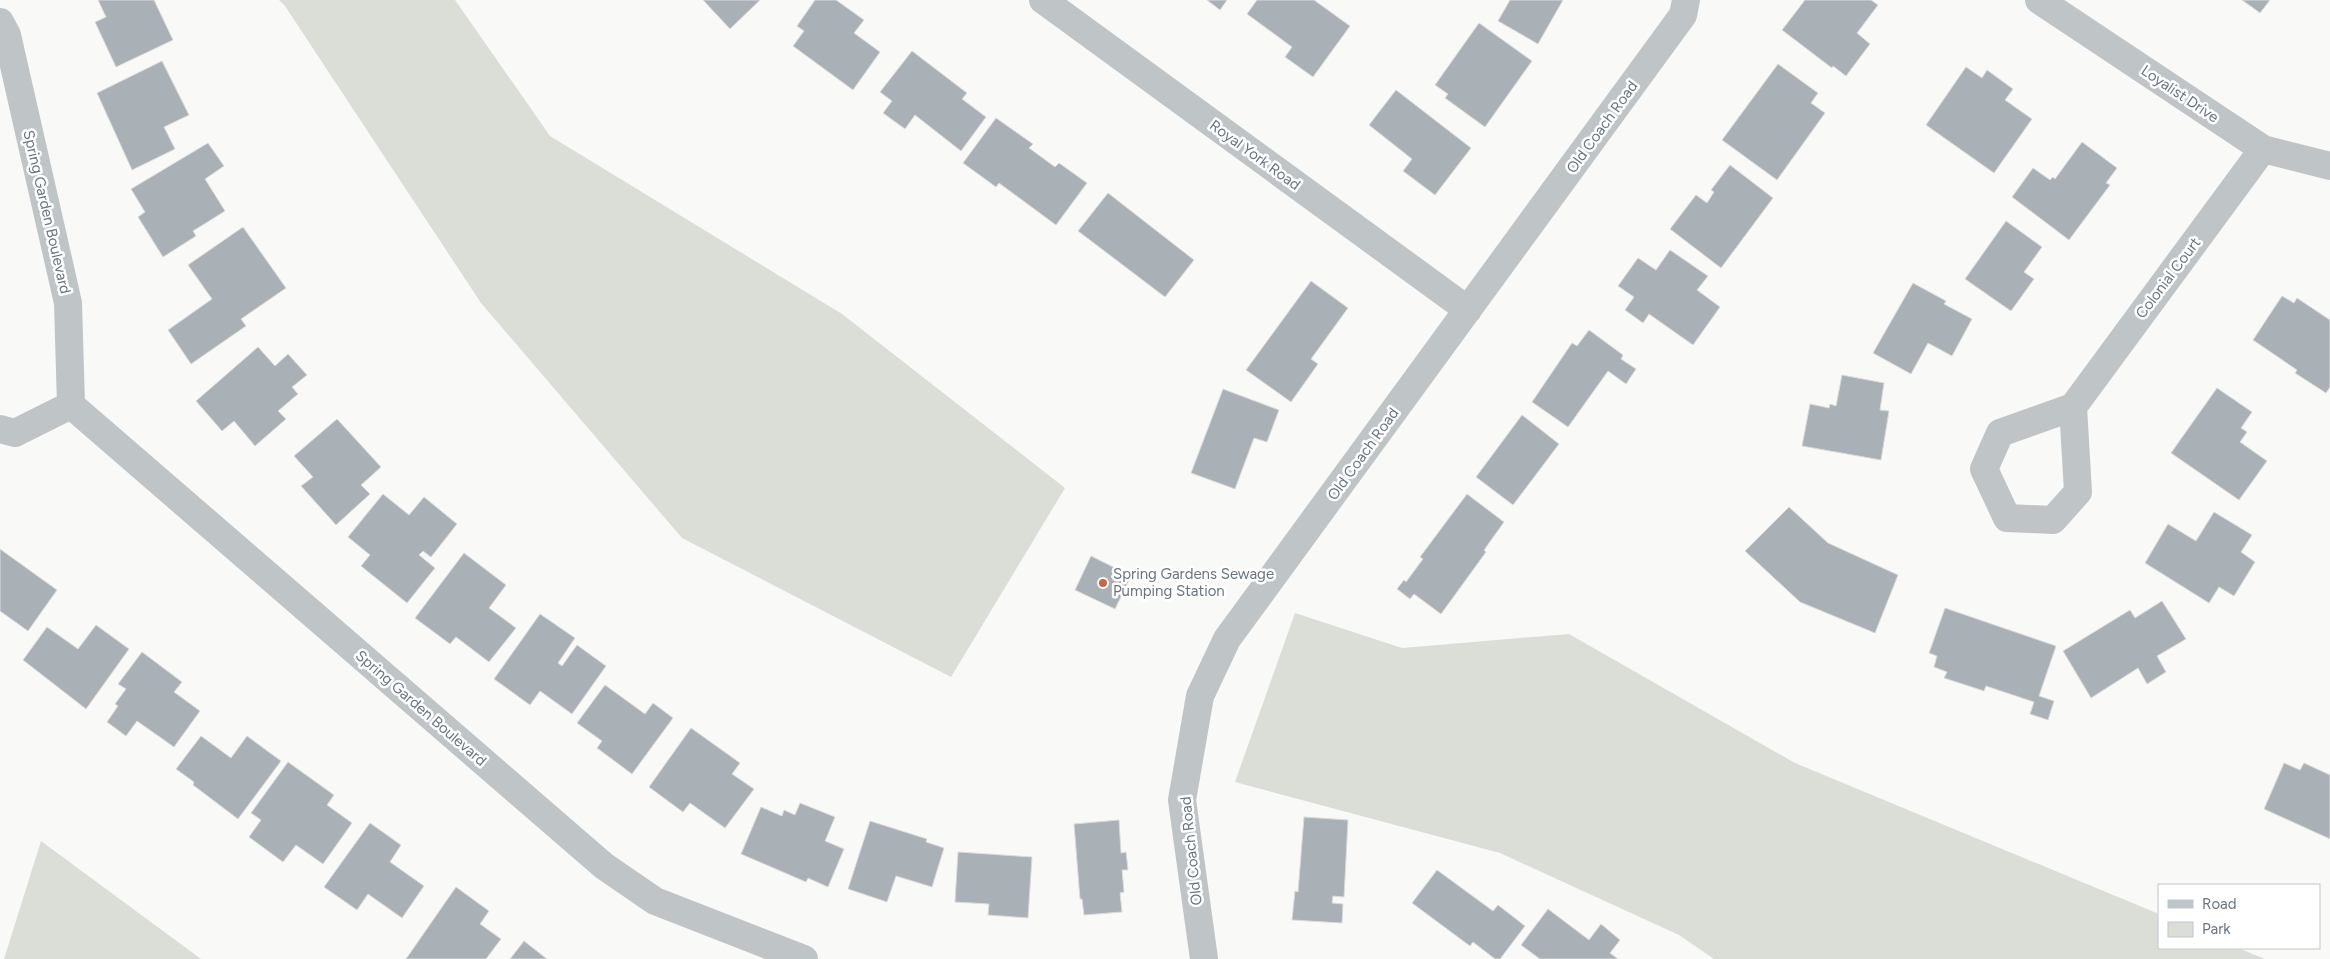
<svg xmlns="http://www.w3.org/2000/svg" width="2330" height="959" viewBox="0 0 2330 959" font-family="Figtree,sans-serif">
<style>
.green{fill:#daded7}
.building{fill:#a9b0b6;stroke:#dbdbda}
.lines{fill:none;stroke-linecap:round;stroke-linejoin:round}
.street{stroke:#bfc4c7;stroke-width:28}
.poi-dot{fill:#cf6442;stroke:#fff;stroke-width:2}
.labels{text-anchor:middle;stroke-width:5;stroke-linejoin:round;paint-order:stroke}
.street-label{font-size:15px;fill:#67757f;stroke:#fff}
.poi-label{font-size:15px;fill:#67757f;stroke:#fff;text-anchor:start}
</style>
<rect width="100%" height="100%" fill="#f9f9f8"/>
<path class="green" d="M279,0h176l95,136 292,178 223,174 -114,189 -269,-139 -201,-235 -196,-297z
M1295,613l107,35 167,-14 226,129 364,151v34h79l27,11h-551l-35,-24 -179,-82 -265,-71z
M41,841l160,118h-197z"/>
<path class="building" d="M98,0h56l19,40 -57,27 -21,-45 11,-5z
M703,0h57l-30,29z
M815,0h21l28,20 -10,13 26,19 -27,38 -60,-44 11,-15 -7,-5z
M1207,0h20l-7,10z
M1257,0h57l36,26 -37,51 -28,-20 7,-10 -45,-33z
M1510,0h53l-25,44 -40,-23z
M1805,0h66l7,5 -21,28 13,11 -24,32 -13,-10 -1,2 -50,-38z
M2242,0h28l-10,13z
M1479,23l53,38 -47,66 -40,-29 3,-4 -13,-9z
M912,51l55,42 -5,6 24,18 -25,34 -46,-36 -10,14 -22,-16 9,-12 -12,-9z
M162,61l27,54 -25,12 11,22 -43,21 -35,-77z
M1778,64l40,29 -7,10 14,10 -48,67 -55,-40z
M1966,67l16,11 5,-8 26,19 -8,11 27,19 -38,54 -68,-48z
M1396,90l75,58 -36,47 -32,-24 9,-12 -43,-34z
M996,118l37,26 -4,4 26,19 4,-4 28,20 -31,42 -57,-42 -3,4 -33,-24z
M2082,142l35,26 -11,15 4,2 -41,55 -57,-43 21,-29 17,12 3,-3 2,2z
M208,143l16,23 -19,13 20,32 -32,20 3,5 -33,21 -25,-40 7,-5 -14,-23z
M1730,165l43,33 -52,70 -51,-39 26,-34 11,8 7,-11 -3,-2z
M1108,193l86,67 -29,37 -87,-66z
M2006,221l36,26 -18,25 10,7 -23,32 -46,-32z
M243,227l43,61 -45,31 5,7 -55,38 -23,-34 44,-31 -24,-34z
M1670,250l38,26 -11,14 23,17 -27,38 -44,-31 -6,9 -18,-13 9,-13 -16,-11 20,-28 18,12z
M1311,281l37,27 -37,51 7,5 -27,38 -45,-32z
M1913,283l33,18 -2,3 28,15 -20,37 -24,-13 -17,31 -38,-21z
M2282,296l12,7 3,-5 33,22v67l-4,6 -31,-20 2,-3 -44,-30z
M1589,330l34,25 -2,4 15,10 -10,15 -18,-13 -40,56 -36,-25 40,-59 5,3z
M258,347l17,19 13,-12 19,21 -15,12 6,7 -20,17 8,8 -31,27 -21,-25 -12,10 -26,-30z
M1842,375l42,8 -4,27 9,1 -8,49 -79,-14 8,-42 19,4 1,-4 6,2z
M2217,388l35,24 -11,16 6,4 -7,10 27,19 -28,39 -68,-47z
M1223,389l56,21 -12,32 -13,-4 -19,51 -44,-16z
M1522,415l37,29 -46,61 -37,-28z
M337,419l44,48 -20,18 9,9 -34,31 -35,-39 12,-9 -19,-21z
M383,494l26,21 15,-18 33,27 -26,33 -8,-6 -4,4 16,13 -28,35 -46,-37 9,-11 -22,-18z
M1467,494l37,28 -20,28 2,2 -45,62 -27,-20 -4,5 -13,-10 7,-9 2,2 17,-23 -3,-2z
M1789,507l39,36 70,32 -23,58 -75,-31 -55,-51z
M2214,512l38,23 -11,17 14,10 -21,34 -15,-9 -10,16 -64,-40 23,-39 28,17z
M0,549l57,41 -29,41 -28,-20z
M464,553l42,32 -17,23 27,20 -27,34 -33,-25 -6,7 -35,-26z
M1091,556l40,20 -16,33 -40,-19z
M2162,601l24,38 -29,17 9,16 -19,12 -9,-16 -47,30 -28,-47 67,-41 5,8z
M1945,608l111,38 -17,50 15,5 -6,19 -18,-6 4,-12 -48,-16 -2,5 -40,-13 3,-6 -13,-5 3,-11 -8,-3z
M540,614l35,24 -17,25 4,3 15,-21 29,21 -34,48 -32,-23 -10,14 -36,-26z
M96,625l33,24 -43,60 -63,-49 24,-33 31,22z
M142,652l40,30 -8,10 26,19 -26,36 -37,-26 -11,15 -19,-14 11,-16 -3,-2 11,-15 -8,-5z
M605,685l40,29 8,-11 20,15 -41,56 -35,-26 5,-7 -25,-18z
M691,728l49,35 -8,11 22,15 -29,39 -35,-25 -7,9 -34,-25z
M201,736l30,22 16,-22 34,25 -43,58 -45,-34 1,-3 -18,-13z
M288,762l46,33 -7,10 25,18 -29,41 -27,-19 -13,17 -34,-25 12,-17 -10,-7z
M2284,763l16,7 4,-7 26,12v64l-66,-30z
M800,803l35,14 -10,24 19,8 -16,38 -20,-9 -2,4 -65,-28 20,-47 21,9 2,-6 11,5z
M1304,817l44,3 -4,77 -11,-1 -1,7 11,1 -1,19 -50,-3 3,-29 3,1z
M1119,820l2,33 5,-1 2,18h-6l2,22 -4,1 2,19 -38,3 -2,-16h-2l-6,-75z
M870,821l57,18 -1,3 18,6 -12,39 -36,-11 -9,26 -39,-13z
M370,823l31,22 -11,17 34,24 -22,32 -34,-24 -11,16 -33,-23z
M958,852l74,5 -4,61 -40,-3 1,-11 -34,-2z
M1437,870l56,41 5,-6 27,21 -25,33h-5l-22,-17 -3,4 -58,-43z
M456,887l33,24 -9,13 21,15 -15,20h-80z
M1548,909l41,31 12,-16 19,16 -10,13 8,6h-78l-19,-14z
M524,941l23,18h-37z"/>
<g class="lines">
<path class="street" d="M1043,0l425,310
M2039,0l224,149 67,17
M0,22l7,13 61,268 3,102 533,461 51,35 149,58
M2073,407l5,85 -25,28 -46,-2 -23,-49 16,-36 73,-26 190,-258
M0,429l15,4 56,-28
M1204,959l-22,-159 18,-104 27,-57 456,-624 3,-15"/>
</g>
<circle class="poi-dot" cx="1103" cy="583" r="5"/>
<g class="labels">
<g class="street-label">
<text transform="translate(2180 94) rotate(34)" y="5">Loyalist Drive</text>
<text transform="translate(1602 127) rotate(-54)" y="5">Old Coach Road</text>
<text transform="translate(1255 155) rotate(36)" y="5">Royal York Road</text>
<text transform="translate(47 212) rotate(77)" y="5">Spring Garden Boulevard</text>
<text transform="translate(2168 278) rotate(-53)" y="5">Colonial Court</text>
<text transform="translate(1363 454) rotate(-54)" y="5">Old Coach Road</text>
<text transform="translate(421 708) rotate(41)" y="5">Spring Garden Boulevard</text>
<text transform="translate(1191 851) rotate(-96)" y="5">Old Coach Road</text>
</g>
<g class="poi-label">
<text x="1113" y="579">Spring Gardens Sewage<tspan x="1113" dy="17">Pumping Station</tspan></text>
</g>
</g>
<rect x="2158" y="884" width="162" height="65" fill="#ffffff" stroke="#c2c8cc"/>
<rect x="2168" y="900" width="25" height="8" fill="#bfc4c7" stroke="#c2c8cc"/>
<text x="2202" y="909" font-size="15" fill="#67757f">Road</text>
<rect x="2168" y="922" width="25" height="15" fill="#daded7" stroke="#c2c8cc"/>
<text x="2202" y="934" font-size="15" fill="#67757f">Park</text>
</svg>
